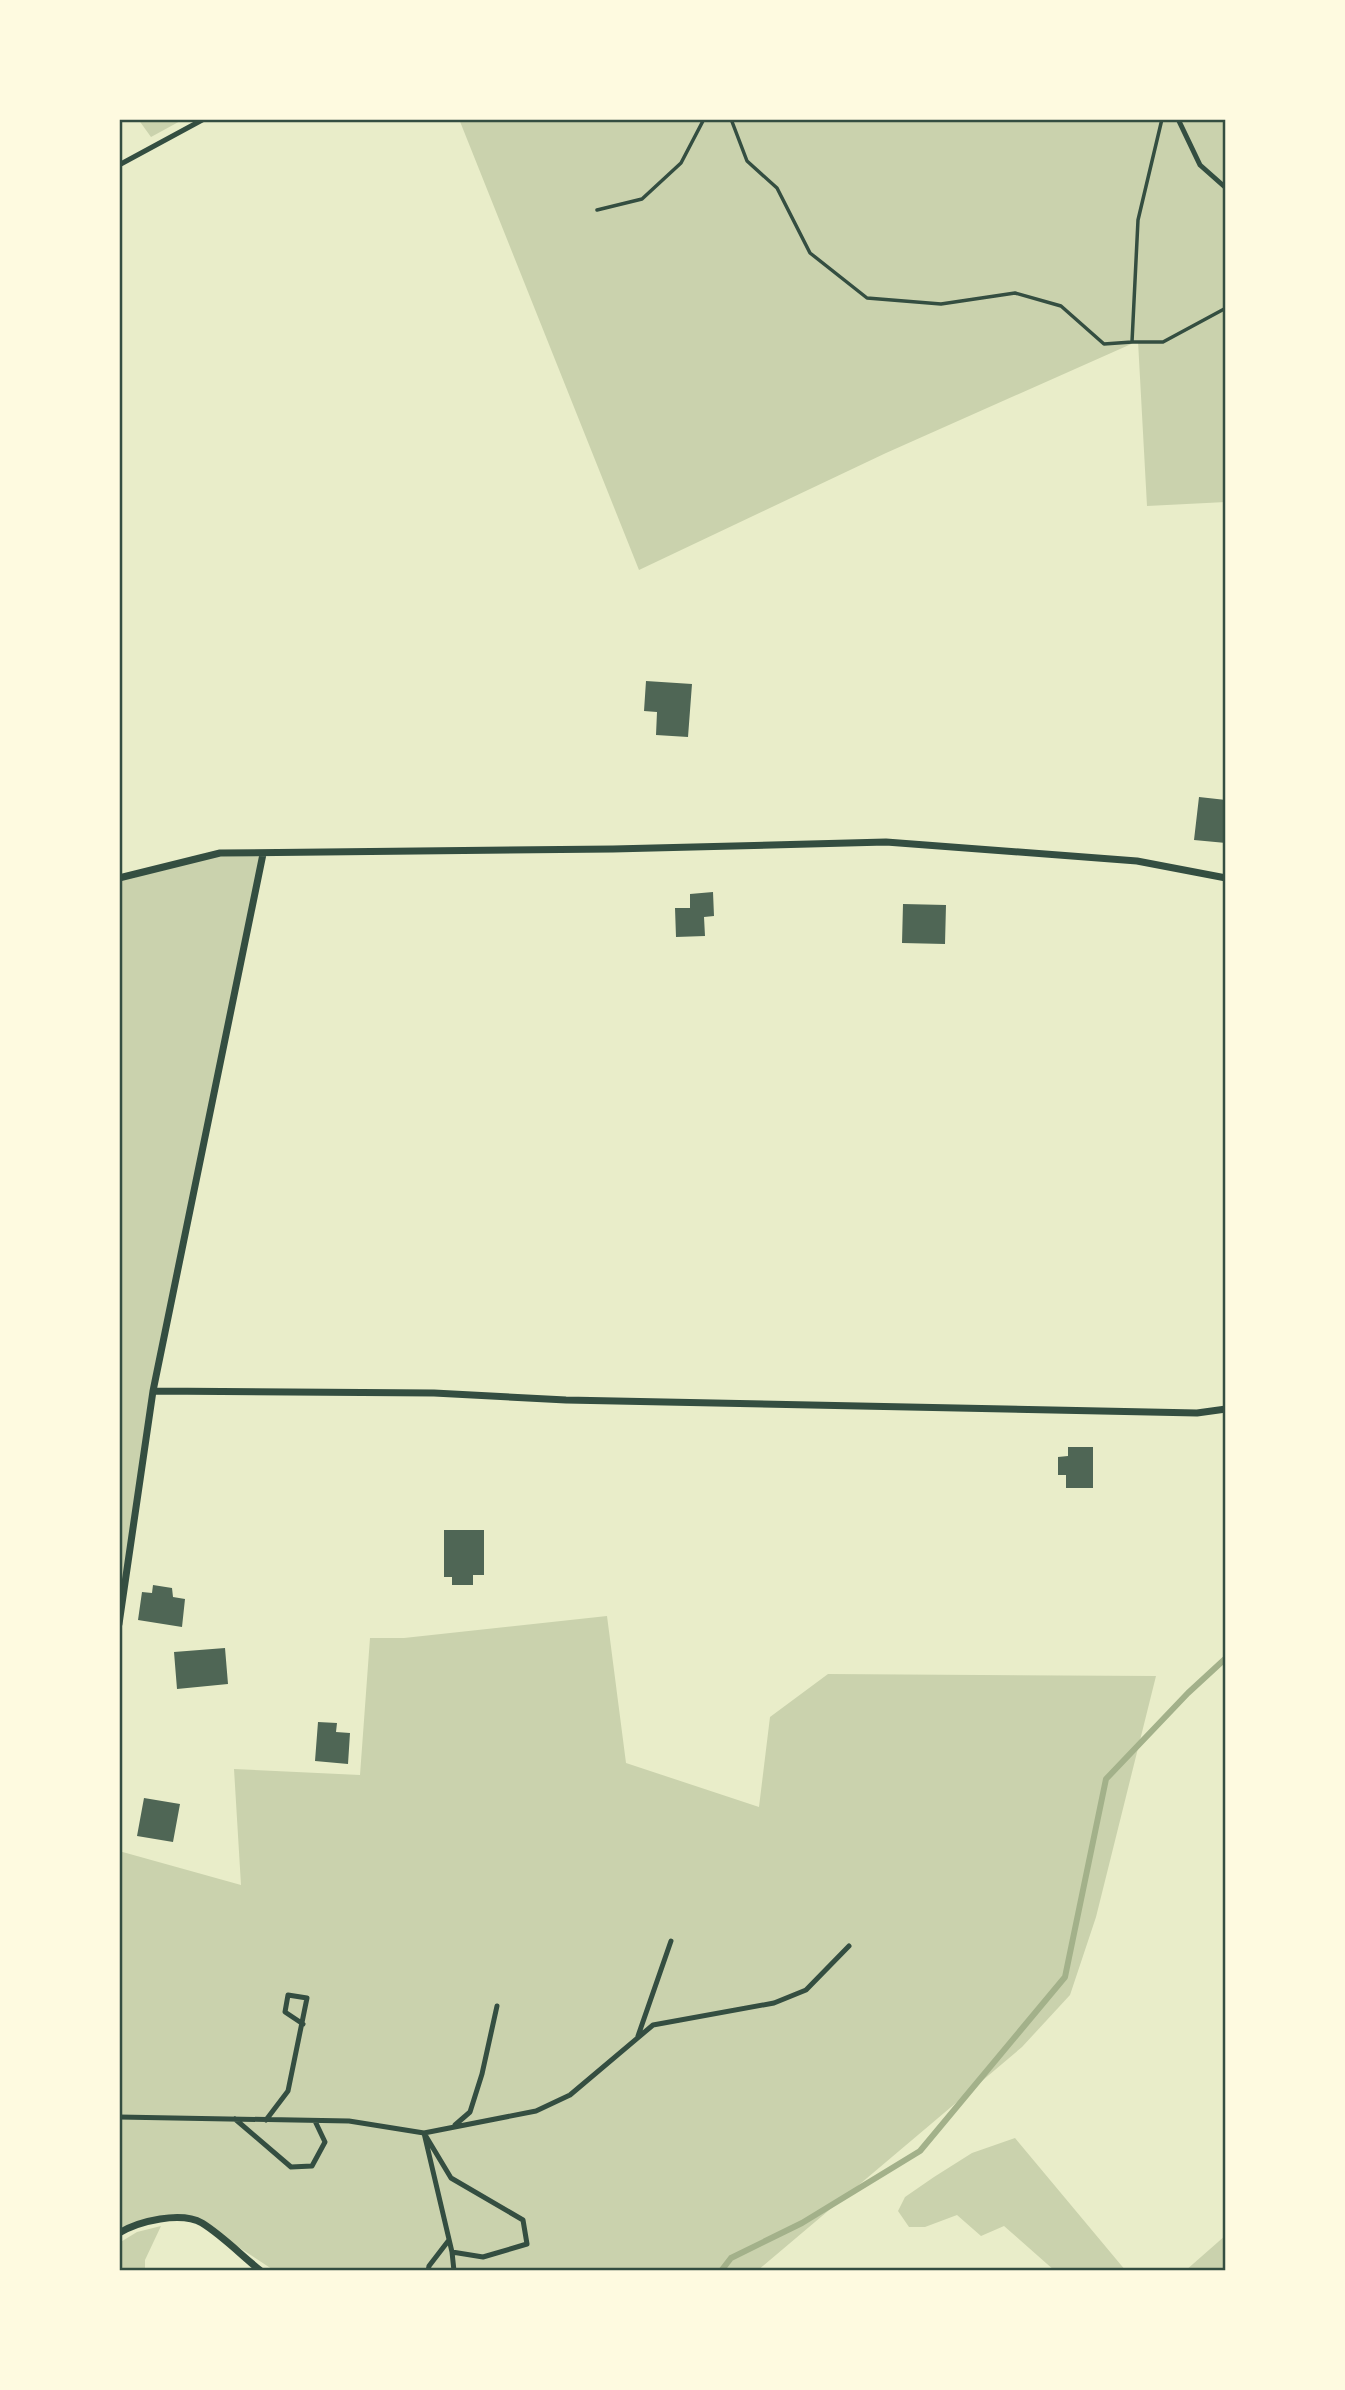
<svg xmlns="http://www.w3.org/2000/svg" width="1345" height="2390" viewBox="0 0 1345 2390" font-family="'DejaVu Sans',sans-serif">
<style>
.green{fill:#cad2ad}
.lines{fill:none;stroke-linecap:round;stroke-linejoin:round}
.stream{stroke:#a3b18a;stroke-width:6}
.building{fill:#4f6655}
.path{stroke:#344e41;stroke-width:3.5}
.service{stroke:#344e41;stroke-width:5}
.minor{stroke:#344e41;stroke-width:7}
.neatline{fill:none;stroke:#344e41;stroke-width:2.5}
</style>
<rect width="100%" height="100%" fill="#e9edc9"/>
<path class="green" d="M138,119h46l-33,18z
M459,119h767v383l-79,4 -9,-165 -252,112 -247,117z
M220,853l43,1 -110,537 -34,233v-746z
M607,1616l19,147 133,44 11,-90 58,-43 328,2 -60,241 -26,78 -48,52 -265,224h-482l-75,-49 -37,-5 -44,16v-382l122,34 -7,-116 126,6 10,-137h34z
M1015,2138l111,133h-71l-51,-45 -23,10 -24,-21 -32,12h-16l-11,-16 7,-14 29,-20 38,-24z
M161,2226l-16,34v11h-26v-28l18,-11z
M1226,2235l-3,36h-38z"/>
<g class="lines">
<path class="stream" d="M721,2271l10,-13 71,-35 118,-72 145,-174 41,-198 82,-86 38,-35"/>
</g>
<path class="building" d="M646,681l46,3 -4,53 -32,-2 1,-23 -13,-1z
M1199,797l27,3v43l-32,-3z
M713,892l1,24 -10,1 1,19 -29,1 -1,-29h15v-14z
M903,904l43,1 -1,39 -43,-1z
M1068,1447h25v41h-27v-13h-8v-18l10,-1z
M444,1530h40v45h-11v10h-21v-8h-8z
M153,1585l19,3 1,9 12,2 -3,28 -44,-7 4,-28 10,1z
M225,1648l3,36 -51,5 -3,-37z
M318,1722l19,1 -1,9 14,1 -2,31 -33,-3z
M144,1798l36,6 -7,38 -36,-6z"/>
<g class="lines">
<path class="path" d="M731,119l16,42 30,27 33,65 57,45 74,6 74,-11 46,13 43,38 28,-2
M1162,119l-24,101 -6,122h31l63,-34
M597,210l45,-11 39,-36 23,-44"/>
<path class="service" d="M1178,119l22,46 26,23
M119,165l85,-46
M638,2036l33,-95
M119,2117l230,4 75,12 112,-22 34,-16 83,-70 121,-22 32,-13 43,-44
M235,2119l56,48 21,-1 13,-24 -10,-21
M266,2120l22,-29 19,-93 -19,-3 -3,17 18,12
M455,2125l15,-13 12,-38 15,-68
M424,2133l27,45 72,42 4,24 -44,13 -31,-5z
M452,2252l2,19
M428,2271l1,-5 20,-26"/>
<path class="minor" d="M119,878l101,-25 393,-4 273,-7 251,19 89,17
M153,1391l281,2 132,7 631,13 29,-4
M119,1624l34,-233 110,-537
M119,2233c20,-12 62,-22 83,-10 21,13 40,33 59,48"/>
</g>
<rect width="1345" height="2390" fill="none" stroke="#fefae0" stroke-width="242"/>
<rect x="121" y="121" width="1103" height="2148" class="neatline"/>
</svg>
